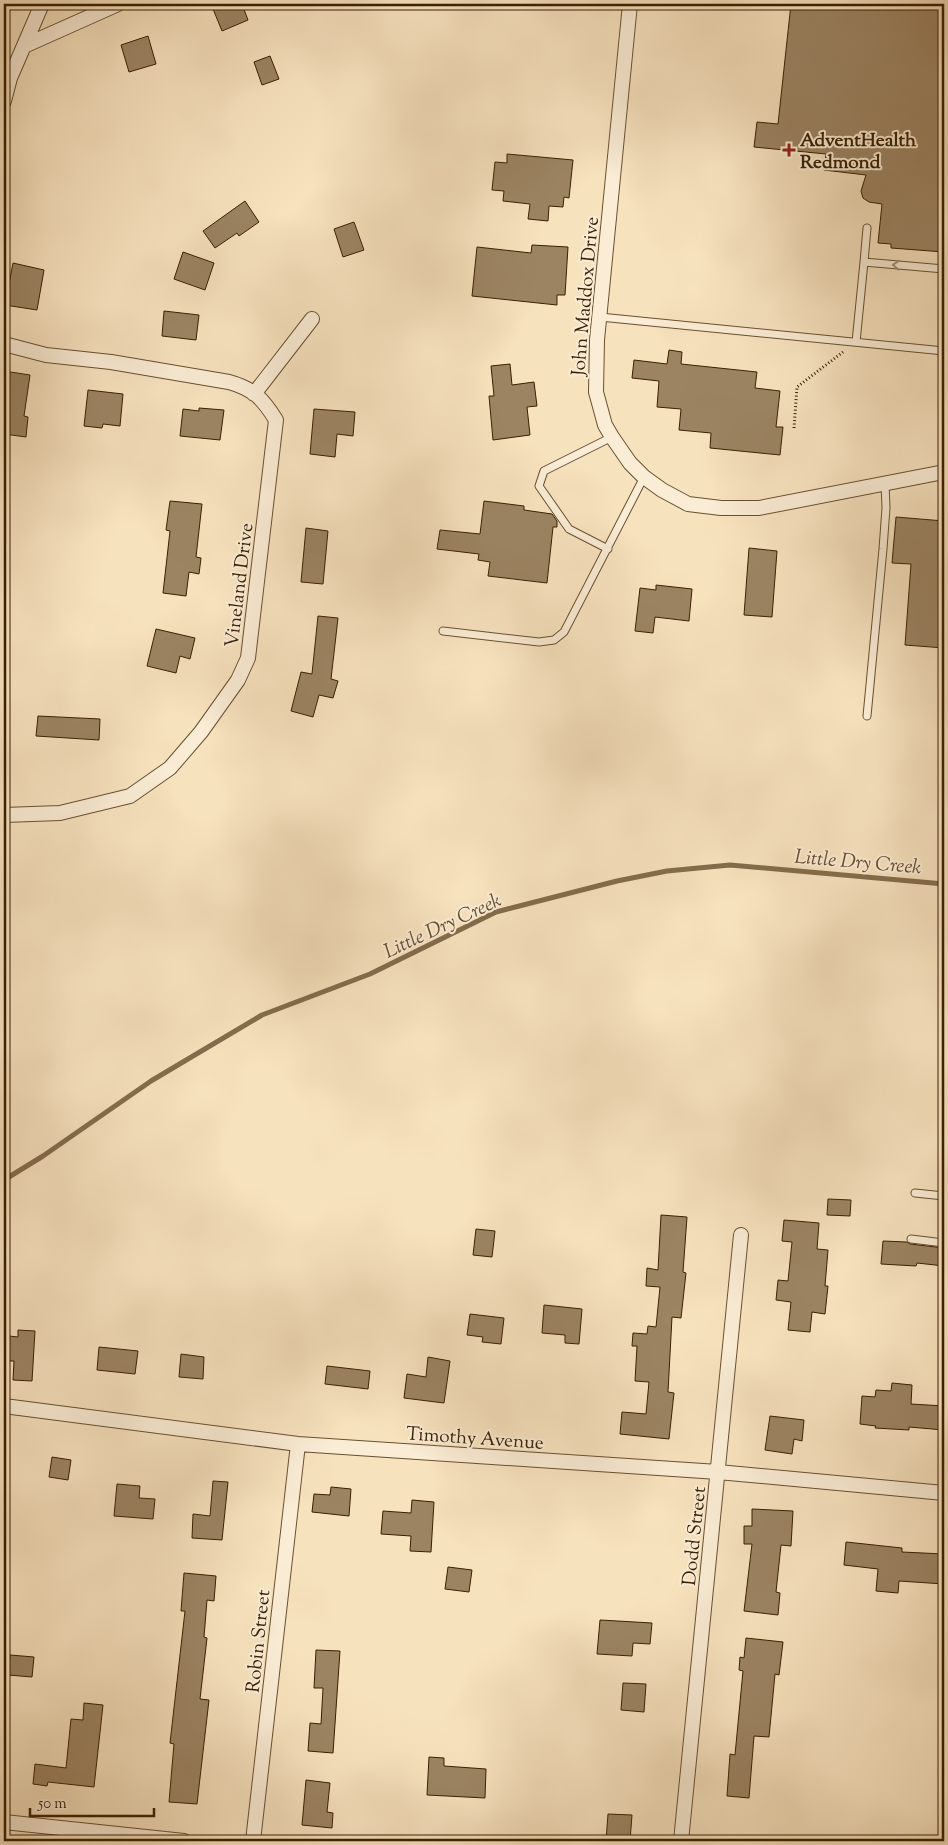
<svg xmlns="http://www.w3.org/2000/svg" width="948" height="1845" viewBox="0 0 948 1845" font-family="'Sorts Mill Goudy',serif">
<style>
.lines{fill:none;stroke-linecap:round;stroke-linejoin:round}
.stream{stroke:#846c4c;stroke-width:5}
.building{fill:#9c8463;stroke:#391f01}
.service-casing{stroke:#685030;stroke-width:9}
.minor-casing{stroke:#685030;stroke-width:16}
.path{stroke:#391f01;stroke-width:3;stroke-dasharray:1 2.5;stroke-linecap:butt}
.service{stroke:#faecd5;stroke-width:7}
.minor{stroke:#faecd5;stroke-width:14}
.oneway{stroke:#a39076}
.poi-dot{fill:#8f2418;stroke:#faecd5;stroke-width:2}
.labels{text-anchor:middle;stroke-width:4;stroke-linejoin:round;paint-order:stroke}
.poi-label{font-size:19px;font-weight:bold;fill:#391f01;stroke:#faecd5;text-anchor:start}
.street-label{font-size:19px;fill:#391f01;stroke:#faecd5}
.water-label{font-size:20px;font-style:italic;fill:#654c2d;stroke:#faecd5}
</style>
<rect width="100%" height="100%" fill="#f7e2be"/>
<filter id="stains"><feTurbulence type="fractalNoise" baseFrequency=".004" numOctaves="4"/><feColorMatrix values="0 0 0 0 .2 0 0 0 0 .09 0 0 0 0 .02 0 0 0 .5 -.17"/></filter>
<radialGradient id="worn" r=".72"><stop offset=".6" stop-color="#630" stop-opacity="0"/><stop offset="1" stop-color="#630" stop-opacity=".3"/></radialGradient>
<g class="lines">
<path class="stream" d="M4,1180l39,-24 108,-75 111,-66 108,-41 126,-62 121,-31 50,-10 63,-6 214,19"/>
</g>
<path class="building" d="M211,4h31l6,16 -26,11z
M791,4h153v248l-53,-4v-4l-13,-1 4,-39 -13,-2 -6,-4 -2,-7 5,-16 -42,-5 2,-16 -72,-7 3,-25 21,2z
M148,36l8,28 -27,8 -8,-27z
M270,56l9,23 -17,6 -8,-23z
M507,154l66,6 -4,38 -5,-1 -1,10 -14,-1 -1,15 -20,-2 2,-15 -27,-3 1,-10 -12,-1 3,-28 12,1z
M245,201l14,21 -20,14 -2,-3 -22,15 -12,-17z
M354,222l10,28 -21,7 -9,-28z
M532,245l36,2 -3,48h-8v10l-85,-9 5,-49 54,6z
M183,252l31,11 -9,27 -31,-11z
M13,263l31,7 -7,40 -32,-5z
M164,311l35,4 -3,25 -34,-4z
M669,350l13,2 -1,12 76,8 -2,16 25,3 -4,36h7l-3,28 -70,-7 1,-15 -32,-3 2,-21 -24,-2 2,-26 -27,-3 2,-18 33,4z
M510,364l2,21 22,-3 3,24 -10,1 3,28 -37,5 -4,-44h5l-3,-30z
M4,371l26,4 -6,41 4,1 -2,20 -22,-3z
M88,390l35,4 -3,32 -17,-2 -1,4 -18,-2z
M199,408l25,2 -4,30 -40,-4 3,-27 16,2z
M314,409l41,3 -2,24 -16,-2 -2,23 -25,-3z
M170,501l32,3 -6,53 5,1 -2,16 -10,-2 -3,24 -23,-3 7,-62 -4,-1z
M484,501l40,5v4l28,4 5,7v6h-4l-6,56 -59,-7 2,-14 -12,-2 1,-6 -42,-5 3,-19 40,4z
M896,517l48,4v127l-39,-3 6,-81 -19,-1z
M306,528l22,3 -5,53 -22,-2z
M749,548l28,3 -5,66 -28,-2z
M656,585l36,4 -3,32 -34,-4 -2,16 -18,-2 5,-43 16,2z
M318,616l20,2 -7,61 7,2 -5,17 -14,-3 -6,22 -22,-6 10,-39 11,2z
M156,629l39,9 -5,21 -10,-3 -4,17 -29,-7z
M38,716l62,3 -1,21 -63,-4z
M828,1199l23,1 -1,16 -23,-1z
M661,1215l26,2 -4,55 3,1 -5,45 -9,-1 -4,75 6,1 -5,46 -49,-5 2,-22 24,2 3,-32 -14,-1 2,-35h-5l1,-13 14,1 1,-8 8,1 4,-40 -14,-1 1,-18 11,2z
M784,1220l35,3 -2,26 11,1 -3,36h3l-3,28 -13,-2 -2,20 -22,-2 3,-28 -15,-2 2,-20 10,1 4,-39 -10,-1z
M476,1229l19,2 -3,26 -19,-2z
M883,1241l24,1 3,2 34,4v18l-27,-3 -1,3 -35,-2z
M544,1305l38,4 -3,35 -14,-1v-8l-23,-2z
M470,1314l34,4 -3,26 -19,-2 1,-5 -16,-2z
M18,1330l17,1 -3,50 -19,-1 1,-19h-7l2,-25 9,1z
M99,1347l39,4 -3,23 -38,-4z
M181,1354l23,3 -1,22 -24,-2z
M428,1357l22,4 -6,42 -40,-5 3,-24 19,3z
M327,1366l43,5 -2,18 -43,-5z
M892,1383l20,2 -1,19 33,2v24l-35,-3v3l-34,-2 1,-2 -16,-2 2,-28 13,1 1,-7 15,1z
M770,1416l34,4 -2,21 -8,-2 -2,15 -27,-4z
M52,1457l19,3 -3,20 -19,-3z
M213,1481l15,1 -6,58 -30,-2 1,-24 17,2z
M117,1484l23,2 -1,12 16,1 -2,20 -39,-3z
M331,1487l20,2 -2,27 -37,-4 2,-18 16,1z
M412,1500l22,2 -3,50 -21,-1 1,-15 -30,-2 2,-23 28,2z
M752,1509l41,2 -2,35 -10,-1 -5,47 4,1 -2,22 -34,-4 8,-67h-8v-18h8z
M846,1542l56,6v4l42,2v30l-45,-3 -1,12 -22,-2 2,-22 -34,-4z
M448,1567l24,3 -3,22 -24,-3z
M184,1573l32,3 -2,25 -7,-1 -3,37 3,1 -7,61 9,1 -12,104 -28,-2 5,-58 -4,-1 15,-132h-4z
M600,1620l52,3 -2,21 -17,-1 -1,13 -35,-2z
M746,1638l37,4 -4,33 -4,-1 -6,63 -15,-1 -5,62 -22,-2 3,-42 5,1 8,-84 -4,-1 1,-13 4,1z
M316,1650l24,1 -7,102 -25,-2 2,-28 11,1 2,-36h-9z
M10,1655l24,2 -2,20 -24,-2z
M623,1683l23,1 -2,28 -23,-2z
M84,1703l19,2 -9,82 -46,-5 -1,4 -14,-2 2,-20 31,4 5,-49 12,1z
M429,1757l15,1v8l42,3 -1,29 -58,-3z
M306,1780l24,3 -3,29 6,1 -1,15 -30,-3z
M608,1814l24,1 -2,26h-24z"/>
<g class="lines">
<g class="service-casing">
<path id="service" d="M864,262l3,-34
M600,317l344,34
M856,342l8,-80 80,7
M608,549l-39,-20 -30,-43 5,-15 68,-34
M443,631l96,11 15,-2 10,-8 80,-155
M867,716l16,-167 3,-41 -1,-25
M915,1193l29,3
M911,1239l33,4"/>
</g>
<g class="minor-casing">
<path id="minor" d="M630,4l-33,336 -1,52 9,33 7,12 18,26 14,14 18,13 26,14 33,4h38l185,-36
M24,46l94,-42
M4,101l6,-23 32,-74
M4,344l42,11 65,7 118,20c25,7 34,17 47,38l-28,238 -10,22 -37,52 -31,36 -40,28 -70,17 -56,2
M254,394l58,-75
M4,1406l294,38 420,28 226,21
M4,1822l180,19
M253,1841l45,-397
M681,1841l60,-606"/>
</g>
<path class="path" d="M794,428l3,-41 46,-35"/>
<use href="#service" class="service"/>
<use href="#minor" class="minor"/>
</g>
<defs><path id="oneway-chevron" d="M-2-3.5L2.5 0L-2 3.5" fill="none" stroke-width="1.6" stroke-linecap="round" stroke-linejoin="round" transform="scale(1.25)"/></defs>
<use class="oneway" href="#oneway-chevron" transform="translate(896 265) rotate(-175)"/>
<path class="poi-dot" d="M786.5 142.5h5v5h5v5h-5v5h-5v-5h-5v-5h5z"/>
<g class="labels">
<g class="poi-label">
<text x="800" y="146">AdventHealth<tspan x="800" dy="22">Redmond</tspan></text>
</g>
<g class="street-label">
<text transform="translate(584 296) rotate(-85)" y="7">John Maddox Drive</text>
<text transform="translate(238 585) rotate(-83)" y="7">Vineland Drive</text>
<text transform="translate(475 1437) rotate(4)" y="7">Timothy Avenue</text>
<text transform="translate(693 1536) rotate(-84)" y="7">Dodd Street</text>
<text transform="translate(257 1641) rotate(-84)" y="7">Robin Street</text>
</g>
<g class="water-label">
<text transform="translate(858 861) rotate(5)" y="7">Little Dry Creek</text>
<text transform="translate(442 925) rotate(-25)" y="7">Little Dry Creek</text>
</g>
</g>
<rect width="948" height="1845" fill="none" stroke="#f7e2be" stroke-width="20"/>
<rect x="5" y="5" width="938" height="1835" fill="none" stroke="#391f01" stroke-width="2.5"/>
<rect x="10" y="10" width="928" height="1825" fill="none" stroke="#391f01"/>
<path d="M30 1808v8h124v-8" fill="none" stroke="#391f01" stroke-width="2.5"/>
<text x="38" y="1808" font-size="15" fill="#391f01" stroke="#faecd5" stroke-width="4" paint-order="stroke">50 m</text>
<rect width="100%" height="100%" filter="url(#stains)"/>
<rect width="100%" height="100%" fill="url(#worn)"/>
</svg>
